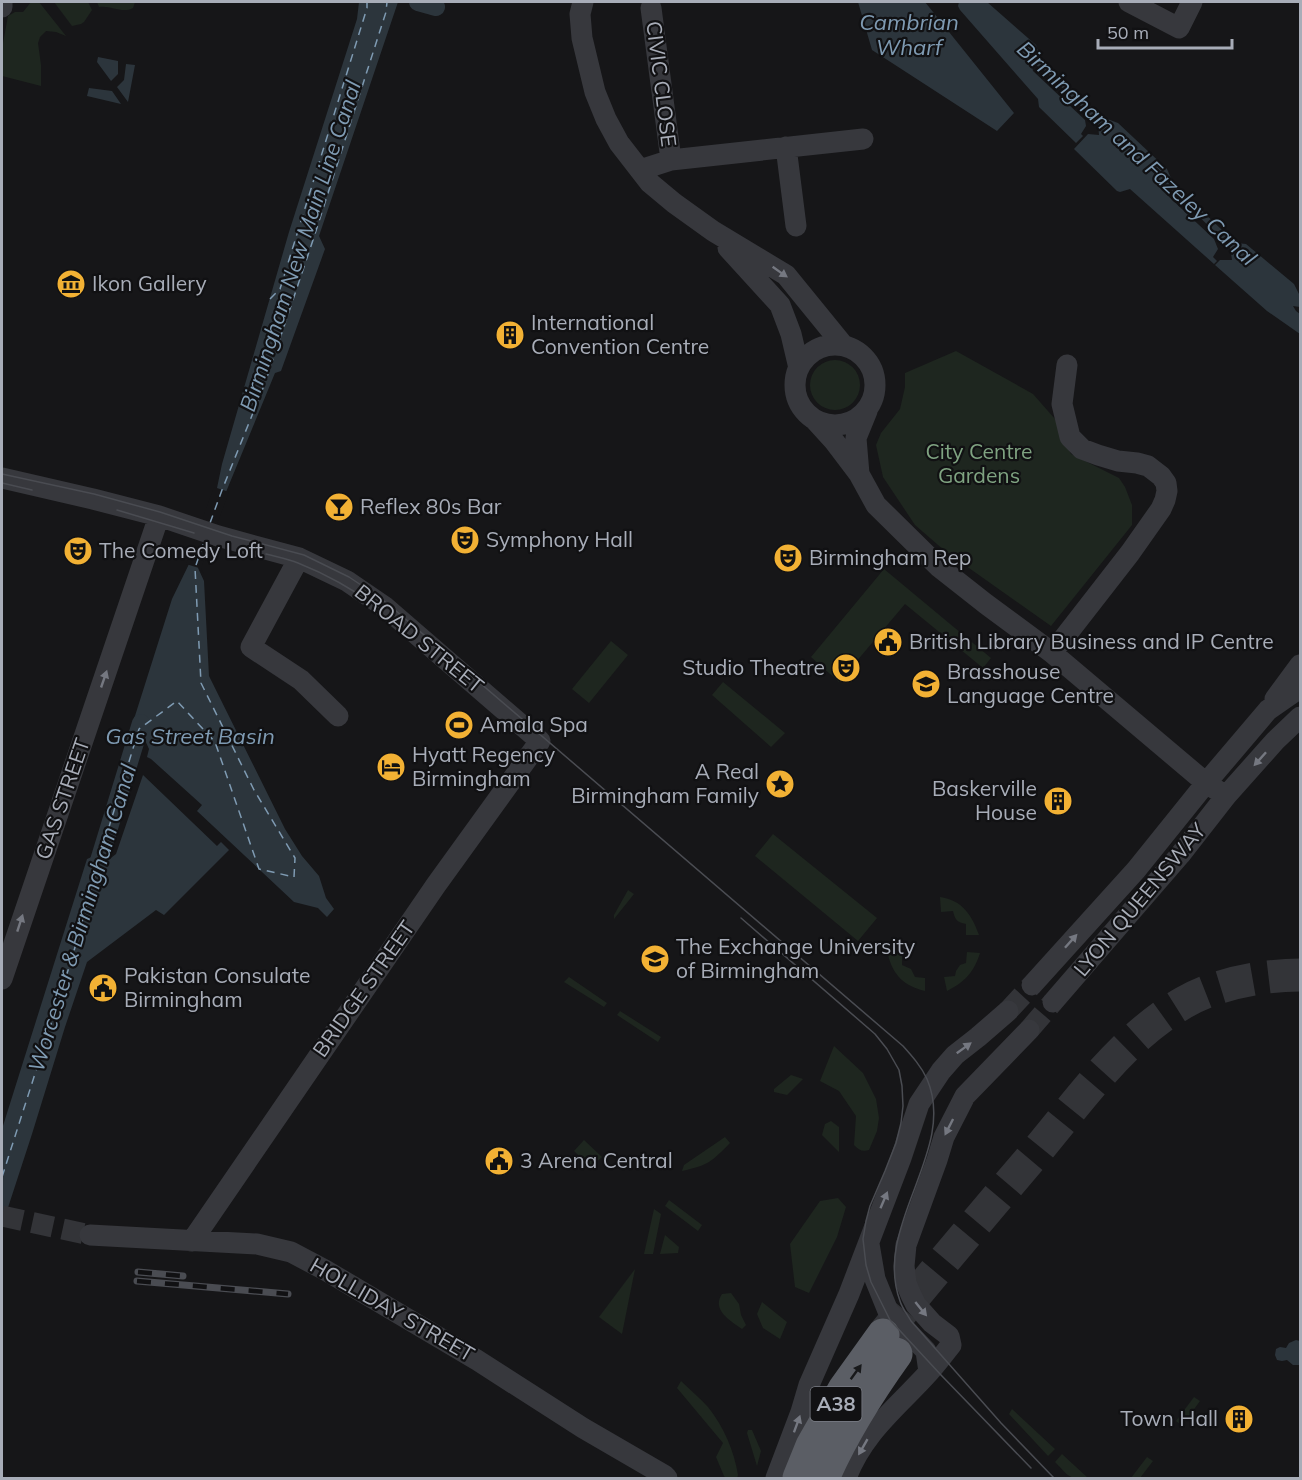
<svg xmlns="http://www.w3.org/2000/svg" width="1302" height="1480" viewBox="0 0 1302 1480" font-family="Mulish,sans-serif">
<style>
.green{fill:#1e261f}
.water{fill:#2c353c}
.pier{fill:#161618}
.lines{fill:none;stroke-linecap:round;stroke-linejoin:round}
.canal{stroke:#2c353c;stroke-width:18}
.ferry{stroke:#7f9bb3;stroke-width:1.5;stroke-dasharray:8 6;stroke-linecap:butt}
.minor-tunnel{stroke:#333438;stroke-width:21;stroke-dasharray:21 10;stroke-linecap:butt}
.trunk-tunnel{stroke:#333438;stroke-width:33;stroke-dasharray:33 16;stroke-linecap:butt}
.minor{stroke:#37383d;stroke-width:21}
.trunk{stroke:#5b5e65;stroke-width:33}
.tram{stroke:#4a4c52;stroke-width:1.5}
.rail-casing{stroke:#4a4c52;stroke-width:7}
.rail{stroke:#111113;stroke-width:4.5;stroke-dasharray:14;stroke-linecap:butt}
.oneway{fill:#757881}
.oneway2{fill:#18191b}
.labels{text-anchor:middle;stroke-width:4.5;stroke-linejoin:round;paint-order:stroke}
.shield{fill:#111113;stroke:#7b7e86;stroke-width:1.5}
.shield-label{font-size:20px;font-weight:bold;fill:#a8adb8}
.street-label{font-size:21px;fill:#a8adb8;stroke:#111113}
.poi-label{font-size:21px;fill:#a8adb8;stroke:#111113;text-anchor:start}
.park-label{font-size:21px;fill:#7fa381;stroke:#111113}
.water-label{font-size:22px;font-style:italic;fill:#7f9bb3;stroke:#111113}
</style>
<rect width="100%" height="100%" fill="#161618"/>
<path class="green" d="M31,2h8l27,34 -10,-4 -10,-1 -6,6 -2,6 3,22v21l-39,-10v-27l6,-33 7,-4h8z
M54,2h34l4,8 -8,12 -3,2 -9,2z
M97,2h38l-2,6c-11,6 -22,-3 -34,-1z
M956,351l77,43 22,25 10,24 6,11 48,24 6,9 7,18v20l-81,101 -106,-75 -30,-26 -32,-48 -7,-32 5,-12 19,-24 5,-22v-14z
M810 385a25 25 0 1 1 50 0a25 25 0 1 1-50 0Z
M884,569l107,89 -8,10 -78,-64 -66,78 -28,-25z
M611,641l17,14 -39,48 -17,-14z
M723,682l62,51 -14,14 -59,-52z
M773,834l104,84 -19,23 -103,-85z
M628,890l6,4 -20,25v-4z
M940,897c22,3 32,18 39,38h-13v-11c-9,-2 -11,-4 -13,-13l-12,1z
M902,952v13l9,4 4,8 10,1v13c-21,-5 -32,-16 -37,-36z
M967,952l13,1c-6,19 -15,29 -33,38l-3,-14 11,-1 1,-5 4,-6 6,-2z
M569,977l38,26 -3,4 -40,-25z
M620,1011l41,26 -3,5 -41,-27z
M834,1046l29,27 13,26 3,19 -2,13 -8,19c-7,2 -10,0 -15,-5l2,-29 -17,-25 -19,-10z
M791,1075l12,4 -16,16 -13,-3v-3z
M831,1121l8,6v25l-17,-17 3,-11z
M725,1137l5,6c-19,19 -21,22 -48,28l2,-6z
M584,1140l18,17 -11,10 -17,-16z
M838,1198l8,9 -9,30 -28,56 -14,-6 -5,-43 30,-43z
M669,1200l33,25 -4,6 -33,-25z
M654,1209l7,5 -8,40h-9z
M665,1235l14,12 -1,6 -18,1z
M635,1269l-13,65 -23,-17z
M731,1293l8,11 2,11 5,10 -4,4c-11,-8 -31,-19 -20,-35z
M762,1302l25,20 -7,17 -17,-11 -6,-14z
M681,1381c9,9 19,17 27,26 16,20 26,44 30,68l-1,3h-11l-2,-2 -8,-19 7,-14 -46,-55z
M1194,1397l6,4 -18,25 -6,-5z
M1012,1409l43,40 -7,7 -39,-42z
M748,1430h4l9,21 -4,15 -10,-33z
M1062,1454l26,24c-21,1 -19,-2 -33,-16z
M1147,1457l6,4 -13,17h-9z"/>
<path class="water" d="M359,2h39l-79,234 6,13 -44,122 -6,2 -49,119 -28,76 6,13 5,95 76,153 17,27 17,20 7,22 8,11 -7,8 -9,-9 -24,-6 -97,-91 5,-6 -51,-46 -4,-2 2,-8 -4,-9 -8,7h-4l-5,-9 44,-139 17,-35 28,-76 5,-24 67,-232 68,-213z
M858,2h67l89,111 -17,18 -125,-81z
M959,2h28l49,43 5,15 49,46h1l11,11 16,6 49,46 7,16 2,1 46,44h1l6,5v2l8,6 9,1 48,40 6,12v11l-7,-1 3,5 4,3v20l-33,-23 -52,-46 5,-5h12l-2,-13 -59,-58 -8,-2 4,8 47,44 4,10 -5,8 4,4 -3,3 -84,-75 -10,3 -3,-1 -43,-42 14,-15 11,1 -1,-12 -53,-52 -9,-6 -5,-2 2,8 52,49 1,6 -5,8 2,2 -7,7 -37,-36 -1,-8 -78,-89 -2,-4z
M98,57l20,4v13l-7,7 -14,-19z
M126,64l9,1 -7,37 -11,-15 7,-7z
M89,88l23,3 9,13 -34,-8z
M143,775l74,71 4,-4 8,8 -65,65 -8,-5 -69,52 -22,65 -33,107 -30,92v-97l85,-270 14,-6 2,2 4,6 9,-7z
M1296,1340l4,1v24h-7l-6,-5 -5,1 -5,-1 -2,-5 1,-6 4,-2 6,1 3,-5z"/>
<path class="pier" d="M214,487l15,5 -28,76 3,6 -5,-6 -13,-4z"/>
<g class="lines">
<path class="canal" d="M418,2l18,5
M94,877l47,-154"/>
<path class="ferry" d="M270,299l10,-10 87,-281v-6
M210,523l12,-33 43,-107 48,-143 73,-228 1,-10
M2,1177l70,-219 29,-105 38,-124 38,-28 38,41 44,127 35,8 1,-19 -41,-68 -53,-107 -6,-115 9,-26"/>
<path class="minor-tunnel" d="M1008,1011l24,-26
M1029,1030l24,-28
M2,1216l88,19"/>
<path class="trunk-tunnel" d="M883,1335c50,-62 102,-123 154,-184 44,-53 86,-113 146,-148 32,-19 80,-28 117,-28"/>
<path class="minor" d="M583,2l-3,12 2,24 13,54 11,27 13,24 31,40 24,20 39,28 73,44 57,70
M1129,2l50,26 13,-26
M2,7v-5
M651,8l20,152
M786,147l10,79
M640,170l31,-10 192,-21
M728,248l52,57 11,29 8,34
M795 385a40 40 0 1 1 80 0a40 40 0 1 1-80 0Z
M814,419l20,22 25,33 17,31 63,62 47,37 65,48 155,131 20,13 49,-55 25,-24
M859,474l-3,-36 11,-27
M2,478l91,21 66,17 59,20 81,22 48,23 38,26 155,134 -104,144 -244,356
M299,558l-48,89 50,33 37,36
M1051,652l9,-9 70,-90 31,-44 4,-9 2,-9 -1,-8 -5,-7 -13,-10 -11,-3 -19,-2 -20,-6 -16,-6 -12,-12 -8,-33 5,-39
M1275,699l25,-34
M2,979l157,-463
M1032,985l104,-115 70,-87 62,-73 32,-22
M1053,1002l127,-147 46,-59
M90,1235l167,9 34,8 34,18 152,90 106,68 81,47 3,3
M869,1244l6,35 13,32 38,40 3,21
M776,1478l25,-66 8,-27 40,-91 52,-136 18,-54 22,-33 14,-16 23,-18 30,-26
M846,1478c18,-47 52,-71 84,-107 7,-8 14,-17 21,-26l-2,-9 -17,-13 -16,-18 -5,-10 -5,-12 -2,-17 2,-21 31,-85 7,-23 21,-41 64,-66"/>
<path class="trunk" d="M799,1478l13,-32 33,-58 38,-53
M823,1478c19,-43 45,-85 73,-124"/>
<path class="tram" d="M2,474l92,20 66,18 72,24 72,19 45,22 18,12 21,15 515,442c9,10 18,20 24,33 31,72 -55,146 -27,222 2,7 7,13 11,20l90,102 53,55
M2,483l30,7
M117,510l77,23
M266,554c11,3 22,5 32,9 28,11 56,27 81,45
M741,918l134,116 12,15 12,21 3,16 1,20 -2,17 -5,20 -11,28 -15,35 -4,15 -3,18 3,26 5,17 19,38 51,55 90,93"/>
<g class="rail-casing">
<path id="rail" d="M138,1272l45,4
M137,1281l151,13"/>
</g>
<use href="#rail" class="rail"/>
</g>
<defs><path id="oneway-solid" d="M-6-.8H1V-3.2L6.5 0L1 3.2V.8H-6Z" transform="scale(1.5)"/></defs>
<g class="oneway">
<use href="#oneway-solid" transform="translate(780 272) rotate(35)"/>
<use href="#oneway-solid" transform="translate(104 679) rotate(-71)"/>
<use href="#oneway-solid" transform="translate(1260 759) rotate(132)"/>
<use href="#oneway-solid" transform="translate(20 923) rotate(-72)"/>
<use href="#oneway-solid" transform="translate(1071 941) rotate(-48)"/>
<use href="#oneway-solid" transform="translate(964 1048) rotate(-36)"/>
<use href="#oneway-solid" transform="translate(949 1127) rotate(117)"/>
<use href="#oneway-solid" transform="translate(884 1200) rotate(-67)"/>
<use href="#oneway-solid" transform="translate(921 1309) rotate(51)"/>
<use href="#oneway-solid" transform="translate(797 1424) rotate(-70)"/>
<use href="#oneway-solid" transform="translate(863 1447) rotate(120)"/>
</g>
<use class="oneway2" href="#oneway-solid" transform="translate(856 1372) rotate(-54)"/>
<defs>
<g id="museum-disc" transform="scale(1.5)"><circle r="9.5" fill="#f2b134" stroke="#111113"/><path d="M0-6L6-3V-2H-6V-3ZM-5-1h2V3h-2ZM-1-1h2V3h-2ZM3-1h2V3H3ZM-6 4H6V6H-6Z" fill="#111"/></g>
<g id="building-disc" transform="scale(1.5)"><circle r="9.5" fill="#f2b134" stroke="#111113"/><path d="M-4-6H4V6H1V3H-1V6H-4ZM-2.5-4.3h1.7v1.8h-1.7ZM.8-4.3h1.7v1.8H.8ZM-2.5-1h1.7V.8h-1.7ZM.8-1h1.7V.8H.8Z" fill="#111"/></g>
<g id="bar-disc" transform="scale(1.5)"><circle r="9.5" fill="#f2b134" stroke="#111113"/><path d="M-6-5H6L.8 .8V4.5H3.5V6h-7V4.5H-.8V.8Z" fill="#111"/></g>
<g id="theatre-disc" transform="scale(1.5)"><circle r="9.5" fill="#f2b134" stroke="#111113"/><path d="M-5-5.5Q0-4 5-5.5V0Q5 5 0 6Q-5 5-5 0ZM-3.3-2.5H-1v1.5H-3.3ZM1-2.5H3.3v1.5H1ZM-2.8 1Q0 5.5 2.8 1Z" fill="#111"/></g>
<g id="civic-disc" transform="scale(1.5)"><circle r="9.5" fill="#f2b134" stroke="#111113"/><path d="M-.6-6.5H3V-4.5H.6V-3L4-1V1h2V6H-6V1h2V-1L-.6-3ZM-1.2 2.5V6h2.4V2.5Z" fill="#111"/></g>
<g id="university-disc" transform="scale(1.5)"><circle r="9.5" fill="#f2b134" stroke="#111113"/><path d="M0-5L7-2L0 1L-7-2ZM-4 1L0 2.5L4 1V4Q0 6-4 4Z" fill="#111"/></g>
<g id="stadium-disc" transform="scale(1.5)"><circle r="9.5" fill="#f2b134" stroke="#111113"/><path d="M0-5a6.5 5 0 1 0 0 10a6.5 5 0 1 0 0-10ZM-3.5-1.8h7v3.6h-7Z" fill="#111"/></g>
<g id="hotel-disc" transform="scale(1.5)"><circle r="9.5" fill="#f2b134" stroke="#111113"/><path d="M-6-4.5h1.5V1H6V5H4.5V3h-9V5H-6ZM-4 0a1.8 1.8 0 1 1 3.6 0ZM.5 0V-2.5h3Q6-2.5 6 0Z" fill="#111"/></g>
<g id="sight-disc" transform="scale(1.5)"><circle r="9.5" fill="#f2b134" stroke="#111113"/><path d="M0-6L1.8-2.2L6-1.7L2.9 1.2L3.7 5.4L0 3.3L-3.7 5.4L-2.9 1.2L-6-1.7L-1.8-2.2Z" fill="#111"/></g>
</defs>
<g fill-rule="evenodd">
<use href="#museum-disc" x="71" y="284"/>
<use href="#building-disc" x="510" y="335"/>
<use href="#bar-disc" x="339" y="507"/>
<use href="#theatre-disc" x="465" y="540"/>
<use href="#theatre-disc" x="78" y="551"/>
<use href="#theatre-disc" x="788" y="558"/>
<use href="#civic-disc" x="888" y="642"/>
<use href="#theatre-disc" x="846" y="668"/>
<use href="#university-disc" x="926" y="684"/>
<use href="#stadium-disc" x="459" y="725"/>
<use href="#hotel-disc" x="391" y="767"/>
<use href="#sight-disc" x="780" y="784"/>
<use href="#building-disc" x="1058" y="801"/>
<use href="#university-disc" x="655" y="959"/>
<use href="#civic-disc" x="103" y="988"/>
<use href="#civic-disc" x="499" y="1161"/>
<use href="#building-disc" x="1239" y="1419"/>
</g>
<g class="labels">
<rect class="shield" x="810.5" y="1387" width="51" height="34" rx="4.5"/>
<g class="shield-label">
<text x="836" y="1411">A38</text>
</g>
<g class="street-label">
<text transform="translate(661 84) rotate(83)" y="7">CIVIC CLOSE</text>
<text transform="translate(419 639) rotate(39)" y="7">BROAD STREET</text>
<text transform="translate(63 799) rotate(-71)" y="7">GAS STREET</text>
<text transform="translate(1140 900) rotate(-50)" y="7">LYON QUEENSWAY</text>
<text transform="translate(364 989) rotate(-55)" y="7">BRIDGE STREET</text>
<text transform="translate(392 1310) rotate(30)" y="7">HOLLIDAY STREET</text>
</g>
<g class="poi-label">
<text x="92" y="291">Ikon Gallery</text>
<text x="531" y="330">International<tspan x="531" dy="24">Convention Centre</tspan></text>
<text x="360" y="514">Reflex 80s Bar</text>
<text x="486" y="547">Symphony Hall</text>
<text x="99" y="558">The Comedy Loft</text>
<text x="809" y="565">Birmingham Rep</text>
<text x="909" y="649">British Library Business and IP Centre</text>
<text x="825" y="675" text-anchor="end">Studio Theatre</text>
<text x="947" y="679">Brasshouse<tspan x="947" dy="24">Language Centre</tspan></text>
<text x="480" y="732">Amala Spa</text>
<text x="412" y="762">Hyatt Regency<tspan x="412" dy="24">Birmingham</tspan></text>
<text x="759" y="779" text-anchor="end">A Real<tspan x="759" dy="24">Birmingham Family</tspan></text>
<text x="1037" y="796" text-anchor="end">Baskerville<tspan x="1037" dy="24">House</tspan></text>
<text x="676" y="954">The Exchange University<tspan x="676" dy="24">of Birmingham</tspan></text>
<text x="124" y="983">Pakistan Consulate<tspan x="124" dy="24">Birmingham</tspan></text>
<text x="520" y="1168">3 Arena Central</text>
<text x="1218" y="1426" text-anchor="end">Town Hall</text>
</g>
<g class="park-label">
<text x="979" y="459">City Centre<tspan x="979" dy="24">Gardens</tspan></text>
</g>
<g class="water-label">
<text x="909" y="30">Cambrian<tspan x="909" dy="25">Wharf</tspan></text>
<text transform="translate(1137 153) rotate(43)" y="8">Birmingham and Fazeley Canal</text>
<text transform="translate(300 246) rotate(-72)" y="8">Birmingham New Main Line Canal</text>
<text x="190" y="744">Gas Street Basin</text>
<text transform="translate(82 918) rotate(-73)" y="8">Worcester &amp; Birmingham Canal</text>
</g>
</g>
<rect width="1302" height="1480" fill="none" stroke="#a8adb8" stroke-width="6"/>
<path d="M1098 39v9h134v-9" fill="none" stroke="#a8adb8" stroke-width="3"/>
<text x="1107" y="39" font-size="18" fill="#a8adb8" stroke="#111113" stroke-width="4.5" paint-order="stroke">50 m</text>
</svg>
